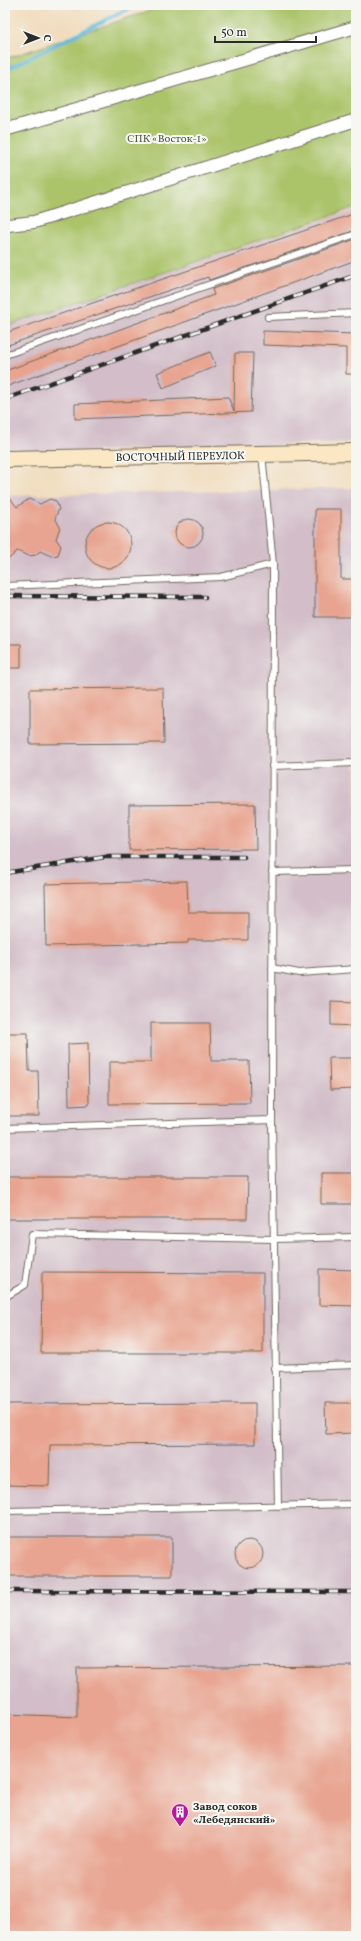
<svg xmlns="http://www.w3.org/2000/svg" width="361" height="1941" viewBox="0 0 361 1941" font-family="Vollkorn,serif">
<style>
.industrial{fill:#d2bdc8}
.green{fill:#abc46a;stroke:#6b784a}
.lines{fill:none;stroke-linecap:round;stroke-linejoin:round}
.stream{stroke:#5ab5d8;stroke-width:4}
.building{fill:#e8a490}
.lane-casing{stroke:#70695e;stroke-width:8}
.street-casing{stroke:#70695e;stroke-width:14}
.secondary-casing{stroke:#70695e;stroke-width:18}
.lane{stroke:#fff;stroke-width:6}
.street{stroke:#fff;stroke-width:12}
.secondary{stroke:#fbe7c3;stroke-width:16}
.rail-casing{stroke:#2b2b2b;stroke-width:4.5}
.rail{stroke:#f6f6f2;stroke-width:3;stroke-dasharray:9;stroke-linecap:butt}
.labels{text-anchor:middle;stroke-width:4;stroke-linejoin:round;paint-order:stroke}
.park-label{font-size:11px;fill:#51593e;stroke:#f6f6f2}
.street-label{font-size:11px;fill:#2b2b2b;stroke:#f6f6f2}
.poi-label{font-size:11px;font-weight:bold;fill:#2b2b2b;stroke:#f6f6f2;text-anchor:start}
</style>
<rect width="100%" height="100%" fill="#f6f6f2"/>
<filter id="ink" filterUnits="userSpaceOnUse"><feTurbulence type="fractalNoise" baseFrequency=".025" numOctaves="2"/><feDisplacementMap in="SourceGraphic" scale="8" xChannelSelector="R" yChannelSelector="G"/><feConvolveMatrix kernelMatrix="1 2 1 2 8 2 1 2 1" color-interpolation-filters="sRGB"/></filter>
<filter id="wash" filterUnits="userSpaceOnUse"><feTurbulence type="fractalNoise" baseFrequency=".012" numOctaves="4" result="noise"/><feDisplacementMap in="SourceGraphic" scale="16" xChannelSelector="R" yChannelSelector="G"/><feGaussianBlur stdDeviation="0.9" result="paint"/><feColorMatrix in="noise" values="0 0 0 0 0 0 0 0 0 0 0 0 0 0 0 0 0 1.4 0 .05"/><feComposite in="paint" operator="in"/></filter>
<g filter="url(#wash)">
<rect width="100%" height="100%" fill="#f1dcbc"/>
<path class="industrial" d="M356,209v233l-351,12v-127z
M356,488v1448h-351v-1440z"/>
<path class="green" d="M166,5h190v202l-351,120v-268z"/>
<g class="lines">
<path class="stream" d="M5,70l131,-65"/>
</g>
<g id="blocks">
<path class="building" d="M356,213v17l-147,50 -1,-3 -203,69v-13z
M356,239v21l-351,127v-16l209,-76 -2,-6z
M263,331l93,3v40h-10v-26l-83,-3z
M210,352l6,14 -53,22 -6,-15z
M235,353h18l-2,59 -176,7v-15l153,-7 6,14z
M5,492l12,15 12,-8 11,5 10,-5 6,2 3,8 -4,9 5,9 -4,12 5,7 -3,9 -7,1 -11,-5 -4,4 -7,1 -12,-5 -12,12z
M315,509h26v70h15v38h-41z
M175 533a14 14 0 1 1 28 0a14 14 0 1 1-28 0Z
M85 545a23 23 0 1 1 46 0a23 23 0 1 1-46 0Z
M5,644h16v24h-16z
M163,688l1,55 -134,1v-55z
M255,804l1,45 -127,1v-45z
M187,881l1,31h60v28h-60v3l-142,3 -1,-62z
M331,1001l25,1v24l-25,-1z
M151,1023h59l1,38h38l1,42 -141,1v-42h42z
M5,1033h23l1,38h9l1,45h-34z
M88,1043l1,62 -20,1 -1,-62z
M329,1058h27v31l-26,1z
M321,1173h35v31h-35z
M5,1177h243l-1,42h-242z
M319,1269l37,1v36l-37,-1z
M42,1272l221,1v80h-222z
M255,1403v41l-205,1 -1,41 -44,-1v-81z
M325,1403h31v30l-30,1z
M5,1537h167v39h-167z
M235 1554a14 14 0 1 1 28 0a14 14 0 1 1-28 0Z
M356,1666v270h-351v-222l72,3v-49z"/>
</g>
</g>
<g filter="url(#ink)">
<use href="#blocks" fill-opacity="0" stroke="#70695e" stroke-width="1"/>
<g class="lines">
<g class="lane-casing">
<path id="lane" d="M268,317l88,-4
M5,355l351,-121
M262,454l11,110 -1,556 6,386
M5,586l216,-9 52,-13
M272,766l84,-3
M272,872l84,-2
M272,968l27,5 57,-4
M5,1128l267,-8
M5,1297l20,-12 7,-51 242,5 82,-2
M275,1368l81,-3
M5,1511l351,-7"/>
</g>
<g class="street-casing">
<path id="street" d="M5,130l351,-103
M5,224l3,1 26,-3 322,-102"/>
</g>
<g class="secondary-casing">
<path id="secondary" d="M5,459l351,-7"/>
</g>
<use href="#lane" class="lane"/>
<use href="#street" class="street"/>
<use href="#secondary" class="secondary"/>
<g class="rail-casing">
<path id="rail" d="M5,399l351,-124
M5,596l200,1
M5,873l100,-16h139
M5,1591l351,1"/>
</g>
<use href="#rail" class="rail"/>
</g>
</g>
<defs>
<g id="building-pin" transform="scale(0.9)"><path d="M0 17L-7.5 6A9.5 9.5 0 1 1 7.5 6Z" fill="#b5179e" stroke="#f6f6f2"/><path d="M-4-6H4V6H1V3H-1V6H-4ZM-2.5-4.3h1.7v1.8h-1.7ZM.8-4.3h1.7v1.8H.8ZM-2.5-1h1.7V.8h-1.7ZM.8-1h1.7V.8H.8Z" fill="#fff"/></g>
</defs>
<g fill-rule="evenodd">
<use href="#building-pin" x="180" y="1812"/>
</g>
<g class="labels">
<g class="park-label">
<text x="167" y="142">СПК «Восток-1»</text>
</g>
<g class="street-label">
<text transform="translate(180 456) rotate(-1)" y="4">ВОСТОЧНЫЙ ПЕРЕУЛОК</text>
</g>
<g class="poi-label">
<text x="193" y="1810">Завод соков<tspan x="193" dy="13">«Лебедянский»</tspan></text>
</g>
</g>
<rect width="361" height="1941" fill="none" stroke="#f6f6f2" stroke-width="20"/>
<g transform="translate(38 38) rotate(90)" stroke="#f6f6f2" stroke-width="3" paint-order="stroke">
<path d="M0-3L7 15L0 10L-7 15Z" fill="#2b2b2b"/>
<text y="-6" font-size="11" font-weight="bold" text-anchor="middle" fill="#2b2b2b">С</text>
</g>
<path d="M215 36v6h101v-6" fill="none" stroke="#2b2b2b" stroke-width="2"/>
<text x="221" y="36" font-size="12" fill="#2b2b2b" stroke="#f6f6f2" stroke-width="3" paint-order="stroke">50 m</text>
</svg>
